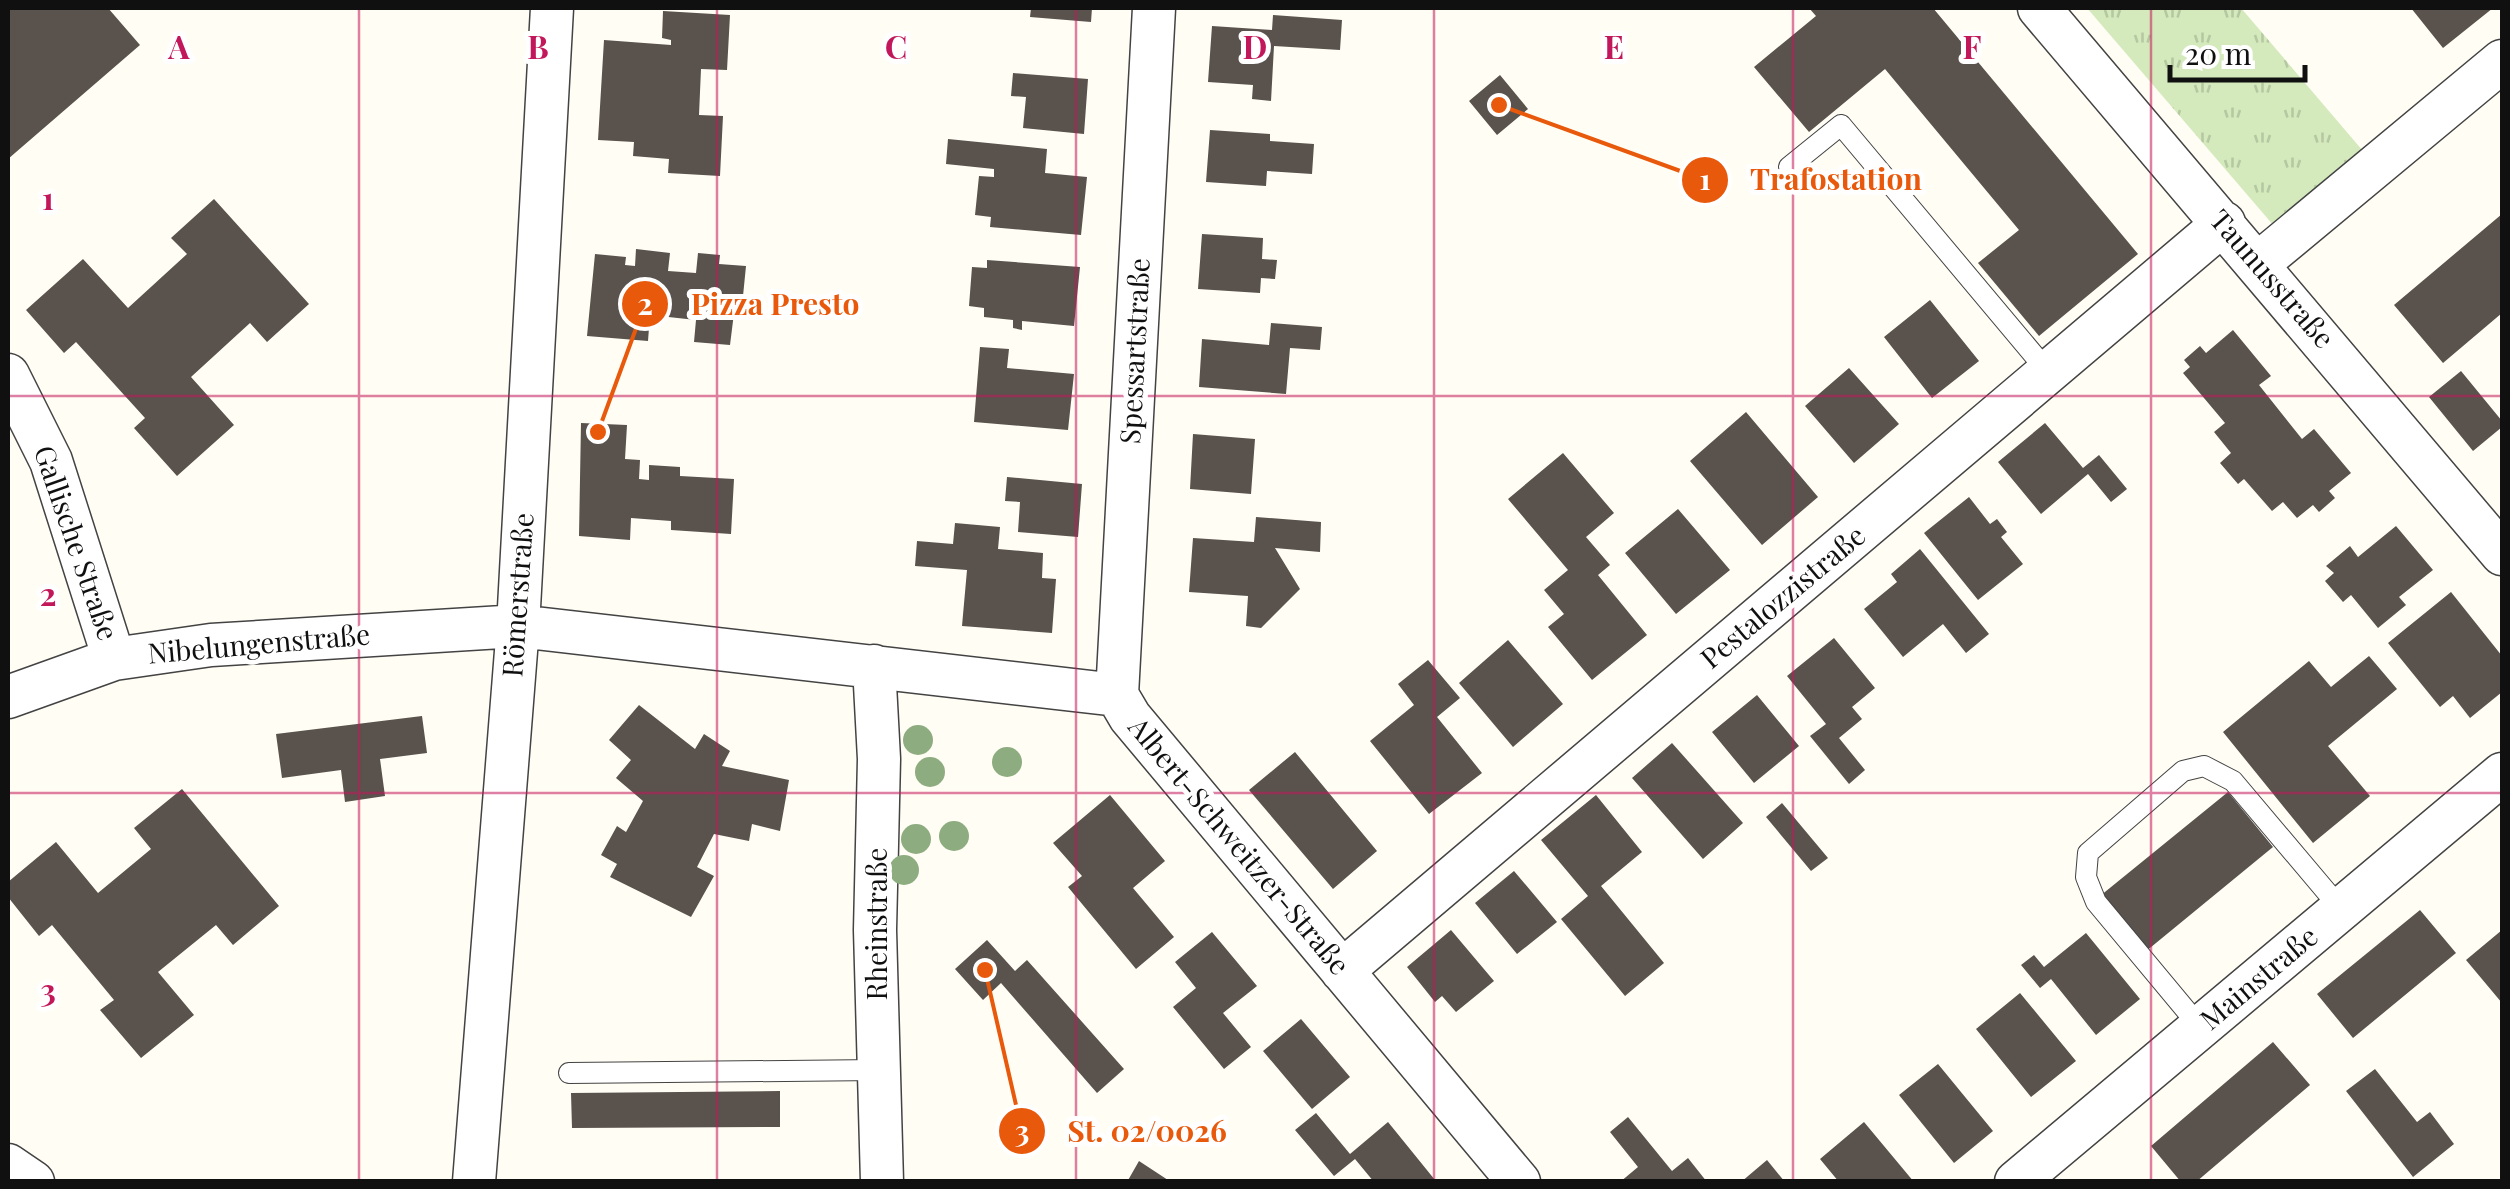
<svg xmlns="http://www.w3.org/2000/svg" width="2510" height="1189" viewBox="0 0 2510 1189" font-family="'Playfair Display',serif">
<style>
.park{fill:url(#park-tufts)}
.building{fill:#59524d}
.lines{fill:none;stroke-linecap:round;stroke-linejoin:round}
.service-casing{stroke:#434343;stroke-width:22}
.minor-casing{stroke:#434343;stroke-width:45}
.service{stroke:#fff;stroke-width:20}
.minor{stroke:#fff;stroke-width:42}
.tree{fill:#8dac7f}
.grid{fill:none;stroke:#c2185b;stroke-width:2.5;stroke-opacity:0.55}
.labels{text-anchor:middle;stroke-width:10;stroke-linejoin:round;paint-order:stroke}
.street-label{font-size:28px;fill:#101010;stroke:#fff}
.grid-label{font-size:32px;text-anchor:middle;font-weight:bold;fill:#c2185b;stroke:#fff;stroke-width:10;stroke-linejoin:round;paint-order:stroke}
.leader{fill:none;stroke:#e8590c;stroke-width:4}
.callout-dot{fill:#e8590c;stroke:#fff;stroke-width:4}
.mark-label{font-size:30px;text-anchor:middle;font-weight:bold;fill:#fff}
.callout-label{font-size:30px;text-anchor:middle;font-weight:bold;fill:#e8590c;stroke:#fff;stroke-width:10;stroke-linejoin:round;paint-order:stroke}
</style>
<defs>
<pattern id="park-tufts" width="24" height="20" patternUnits="userSpaceOnUse" patternTransform="scale(2.5)"><rect width="24" height="20" fill="#d4eabd"/><path d="M3 7l-1-3M5 7V3M7 7l1-3M15 17l-1-3M17 17v-4M19 17l1-3" fill="none" stroke="#b5c8a1"/></pattern>
</defs>
<rect width="100%" height="100%" fill="#fffdf4"/>
<path class="park" d="M2087,8h154l122,143 -89,75z"/>
<path class="building" d="M8,8h100l32,37 -132,114z
M1031,8h61l-1,14 -61,-5z
M1809,8h124l205,246 -99,82 -61,-73 41,-33 -134,-161 -76,63 -55,-65 62,-51z
M2411,8h82l-50,40z
M663,11l67,4 -3,55 -26,-1 -2,46 24,1 -3,60 -52,-3 1,-14 -36,-3 1,-14 -36,-2 6,-100 67,5v-5l-9,-2z
M1273,15l69,5 -2,30 -66,-4 -3,55 -19,-2 1,-14 -45,-3 4,-56 60,4z
M1013,73l75,6 -4,55 -61,-6 3,-31 -15,-1z
M1500,75l28,34 -31,26 -28,-34z
M1210,130l60,4v7l44,3 -2,30 -45,-3 -1,15 -60,-4z
M948,139l99,10 -2,24 42,4 -6,58 -91,-8 1,-10 -16,-2 4,-39 15,1v-8l-48,-5z
M214,199l95,105 -42,38 -17,-19 -59,54 43,48 -57,51 -43,-48 11,-10 -69,-76 -12,11 -38,-43 57,-51 45,49 59,-54 -16,-16z
M2502,214v99l-59,50 -49,-58z
M1202,234l61,4 -1,21 15,1 -2,19 -14,-1 -1,15 -62,-4z
M636,249l34,4 -2,18 28,2 2,-20 22,2 -1,9 27,2 -4,40 -7,-1 -5,40 -36,-3 2,-22 -46,-5 -2,26 -61,-5 8,-82 31,3 -1,8 10,1z
M987,260l93,7 -6,59 -52,-5v9l-9,-2v-8l-29,-3v-9l-15,-2 3,-39 15,1z
M1930,300l49,61 -47,37 -48,-61z
M1271,323l51,4 -2,23 -30,-2 -4,46 -87,-7 3,-48 67,6z
M2233,330l38,46 -12,9 43,54 12,-10 37,44 -22,18 6,7 -16,14 -6,-7 -16,13 -14,-16 -11,9 -28,-32 -6,5 -18,-21 11,-10 -17,-21 11,-9 -42,-50 7,-6 -6,-7 16,-14 6,7z
M980,347l29,2 -2,19 67,6 -6,56 -94,-8z
M1849,368l50,56 -45,39 -49,-57z
M2461,371l41,50v6l-29,24 -44,-54z
M1746,412l72,85 -56,48 -72,-84z
M581,423l46,2 -2,34 15,1 -1,19 10,1v-15l31,2v9l54,3 -3,55 -60,-4v-9l-40,-3 -1,22 -51,-4z
M2045,423l38,45 16,-13 28,34 -16,13 -23,-28 -47,40 -43,-52z
M1193,434l62,5 -4,55 -61,-5z
M1563,453l51,60 -28,24 24,28 -12,10 49,60 -55,45 -44,-53 16,-13 -20,-24 24,-20 -60,-71z
M1007,477l75,7 -4,53 -60,-5 2,-30 -15,-1z
M1969,497l21,27 7,-5 10,13 -6,5 22,27 -45,36 -54,-67z
M1678,509l52,61 -54,44 -51,-61z
M1256,517l65,5 -1,30 -45,-4 25,41 -39,39 -15,-2 2,-30 -59,-4 4,-54 61,4z
M955,523l45,4 -2,22 45,4 -1,25 14,1 -4,54 -90,-7 5,-56 -52,-4 2,-25 36,3z
M2396,526l37,44 -34,27 7,8 -28,23 -27,-33 -8,7 -18,-21 9,-8 -8,-7 24,-20 8,11z
M1920,549l69,85 -23,19 -23,-29 -40,33 -39,-48 33,-27 -6,-8z
M2451,592l51,64v36l-32,26 -17,-22 -13,11 -52,-64z
M1834,638l41,50 -23,19 10,12 -23,19 26,32 -16,14 -39,-48 16,-12 -39,-48z
M1508,640l55,64 -50,43 -54,-64z
M2369,656l28,33 -69,57 42,50 -57,47 -90,-111 86,-71 22,26z
M1428,660l32,38 -23,19 45,56 -53,41 -59,-73 44,-36 -16,-21z
M1757,695l42,51 -45,37 -42,-51z
M639,705l56,44 9,-15 26,17 -8,15 67,14 -9,51 -28,-7 -3,17 -35,-7 -17,33 17,9 -23,41 -81,-40 7,-13 -16,-9 16,-29 9,6 17,-31 -27,-23 15,-18 -22,-20z
M422,716l5,37 -47,6 5,37 -40,6 -4,-32 -59,8 -6,-44z
M1672,743l71,80 -40,36 -71,-81z
M1295,752l82,99 -44,38 -84,-99z
M182,789l97,117 -46,39 -17,-20 -58,47 36,43 -53,43 -41,-48 14,-10 -62,-75 -13,11 -31,-39v-15l48,-40 42,51 53,-44 -17,-21z
M2228,792l45,55 -128,105 -45,-56z
M1110,795l55,66 -32,27 41,49 -38,32 -68,-82 14,-11 -29,-33z
M1596,795l46,57 -41,34 63,77 -39,33 -64,-77 27,-23 -47,-56z
M1782,803l46,55 -17,13 -45,-54z
M1514,871l43,51 -40,32 -42,-51z
M2420,910l36,43 -103,85 -36,-44z
M1451,930l43,51 -38,31 -14,-16 -7,6 -28,-35z
M2502,930v73l-36,-43z
M1212,932l45,54 -34,27 28,34 -27,22 -51,-62 23,-19 -21,-26z
M2086,933l54,66 -44,36 -45,-56 -11,9 -19,-23 13,-10 10,12z
M987,940l28,31 12,-11 97,109 -27,24 -96,-110 -18,17 -28,-31z
M2020,993l56,68 -45,36 -55,-68z
M1301,1019l49,58 -38,32 -49,-58z
M2273,1042l37,43 -114,97h-15l-30,-36z
M1938,1064l55,67 -39,32 -55,-68z
M2375,1069l42,53 13,-10 24,32 -41,33 -67,-86z
M780,1091v36l-208,1 -1,-35z
M1316,1113l34,41 38,-32 47,58 -61,2 -19,-23 -21,17 -39,-46z
M1628,1117l44,54 16,-13 19,24h-87l18,-15 -28,-35z
M1864,1122l50,60h-75l-19,-23z
M1767,1160l18,22h-44z
M1139,1161l32,21h-44z"/>
<g class="lines">
<g class="service-casing">
<path id="service" d="M1789,167l52,-42 208,248
M2200,1027l-104,-125 -10,-25 2,-24 95,-82 21,-5 29,15 108,128
M569,1073l309,-3"/>
</g>
<g class="minor-casing">
<path id="minor" d="M2039,8l463,546
M2259,263l243,-202
M8,375l43,86 63,198
M874,666l5,93 -4,171 7,252
M1117,695l37,-687
M1117,695l13,22 389,465
M8,697l106,-38 97,-14 307,-19 599,69
M1342,971l882,-748
M8,1165l25,17
M474,1182l44,-556 34,-618
M2016,1182l486,-408"/>
</g>
<use href="#service" class="service"/>
<use href="#minor" class="minor"/>
</g>
<g class="tree">
<circle cx="918" cy="740" r="15"/>
<circle cx="1007" cy="762" r="15"/>
<circle cx="930" cy="772" r="15"/>
<circle cx="954" cy="836" r="15"/>
<circle cx="916" cy="839" r="15"/>
<circle cx="904" cy="870" r="15"/>
</g>
<path class="grid" d="M359,8v1174M717,8v1174M1076,8v1174M1434,8v1174M1793,8v1174M2151,8v1174M8,396h2494M8,793h2494"/>
<g class="labels">
<g class="street-label">
<text transform="translate(2272 279) rotate(49)" y="10">Taunusstraße</text>
<text transform="translate(1135 351) rotate(-87)" y="10">Spessartstraße</text>
<text transform="translate(76 543) rotate(71)" y="10">Gallische Straße</text>
<text transform="translate(518 595) rotate(-86)" y="10">Römerstraße</text>
<text transform="translate(1783 597) rotate(-40)" y="10">Pestalozzistraße</text>
<text transform="translate(259 644) rotate(-5)" y="10">Nibelungenstraße</text>
<text transform="translate(1239 846) rotate(50)" y="10">Albert-Schweitzer-Straße</text>
<text transform="translate(877 924) rotate(-90)" y="10">Rheinstraße</text>
<text transform="translate(2259 978) rotate(-40)" y="10">Mainstraße</text>
</g>
</g>
<g class="grid-label">
<text x="179" y="59">A</text>
<text x="538" y="59">B</text>
<text x="896" y="59">C</text>
<text x="1255" y="59">D</text>
<text x="1614" y="59">E</text>
<text x="1972" y="59">F</text>
<text x="48" y="210">1</text>
<text x="48" y="606">2</text>
<text x="48" y="1002">3</text>
</g>
<path class="leader" d="M1499 105L1705 180M598 432L645 304M985 970L1022 1131"/>
<g class="callout-dot">
<circle cx="1499" cy="105" r="10"/>
<circle cx="598" cy="432" r="10"/>
<circle cx="985" cy="970" r="10"/>
<circle cx="1705" cy="180" r="25"/>
<circle cx="645" cy="304" r="25"/>
<circle cx="1022" cy="1131" r="25"/>
</g>
<g class="mark-label">
<text x="1705" y="190">1</text>
<text x="645" y="315">2</text>
<text x="1022" y="1142">3</text>
</g>
<g class="callout-label">
<text x="1836" y="190">Trafostation</text>
<text x="775" y="315">Pizza Presto</text>
<text x="1147" y="1142">St. 02/0026</text>
</g>
<rect width="2510" height="1189" fill="none" stroke="#101010" stroke-width="20"/>
<path d="M2170 65v15h135v-15" fill="none" stroke="#101010" stroke-width="5"/>
<text x="2185" y="65" font-size="30" fill="#101010" stroke="#ffffff" stroke-width="8" paint-order="stroke">20 m</text>
</svg>
